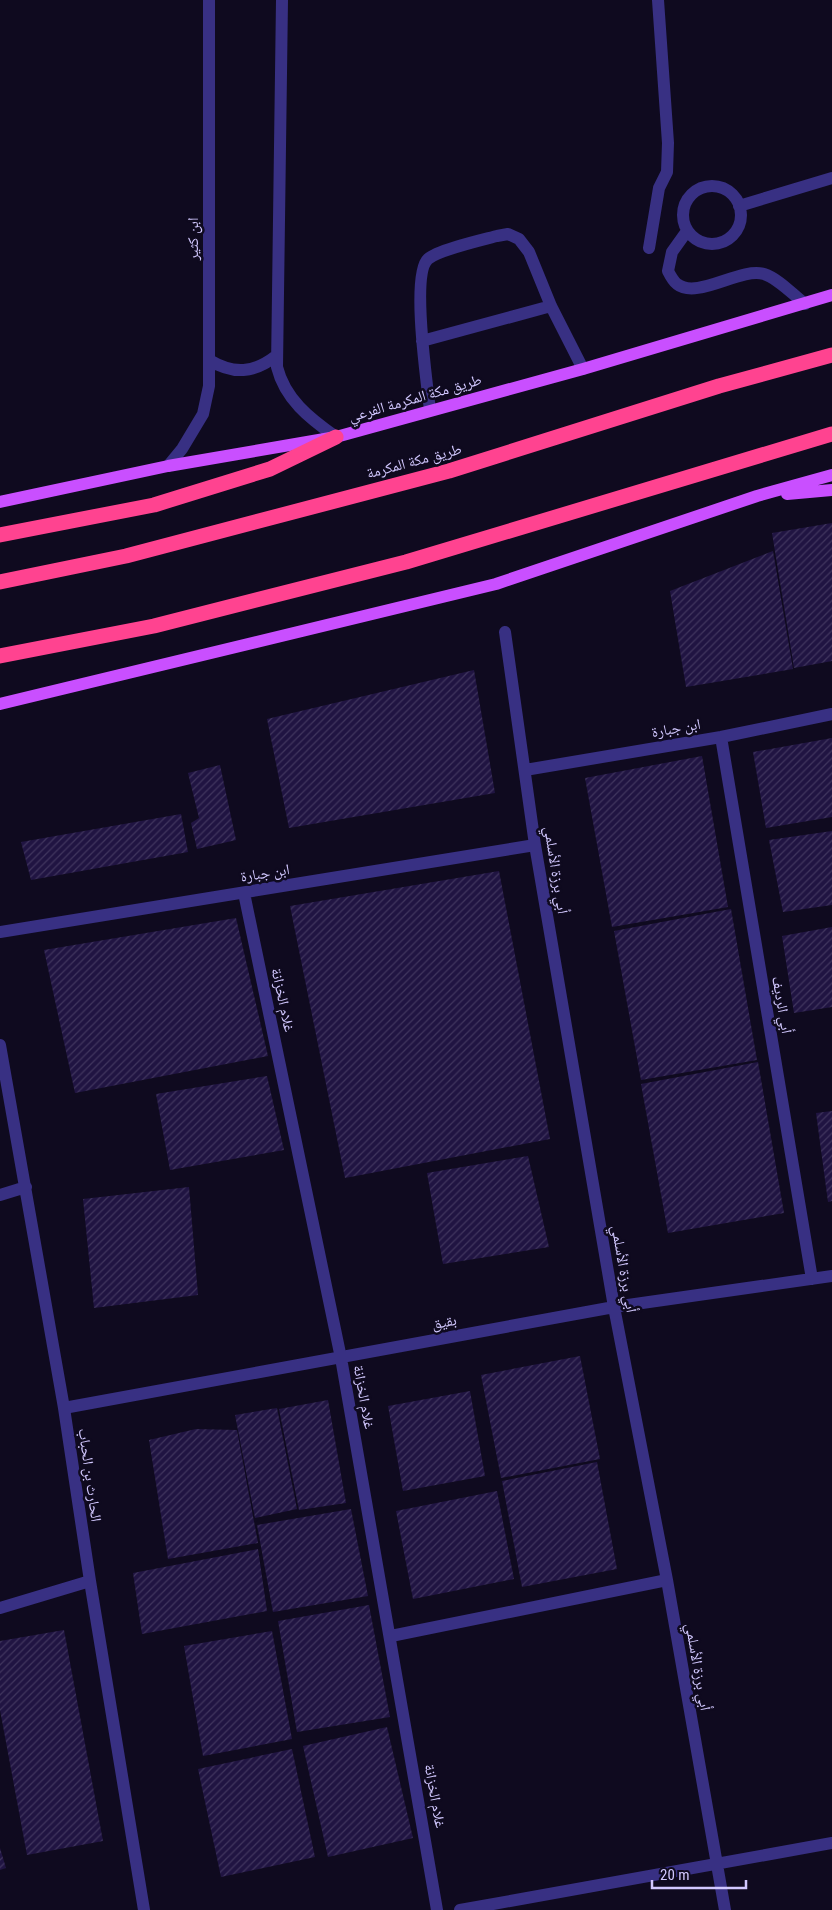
<svg xmlns="http://www.w3.org/2000/svg" width="832" height="1910" viewBox="0 0 832 1910" font-family="'Roboto Condensed','Noto Naskh Arabic',sans-serif">
<style>
.building{fill:url(#building-hatch)}
.lines{fill:none;stroke-linecap:round;stroke-linejoin:round}
.service{stroke:#383083;stroke-width:12}
.minor{stroke:#383083;stroke-width:12}
.primary{stroke:#c94fff;stroke-width:12}
.motorway{stroke:#ff4390;stroke-width:15}
.labels{text-anchor:middle;stroke-width:5;stroke-linejoin:round;paint-order:stroke}
.street-label{font-size:15px;fill:#d2c8ff;stroke:#0f0a1f}
</style>
<defs>
<pattern id="building-hatch" width="6" height="6" patternUnits="userSpaceOnUse" patternTransform="scale(1.25)"><rect width="6" height="6" fill="#201442"/><path d="M-1 1l2-2M0 6l6-6M5 7l2-2" fill="none" stroke="#40355e"/></pattern>
</defs>
<rect width="100%" height="100%" fill="#0f0a1f"/>
<path class="building" d="M832,523v138l-38,7 -22,-135z
M773,551l20,118 -107,18 -16,-96z
M474,670l21,123 -206,35 -22,-109z
M832,738v79l-66,11 -13,-76z
M702,756l26,151 -116,20 -27,-149z
M220,765l16,75 -39,9 -6,-26 8,-5 -11,-45z
M181,814l7,38 -157,28 -10,-38z
M832,831v74l-49,7 -14,-72z
M499,871l51,268 -205,39 -55,-272z
M731,909l26,151 -116,20 -27,-149z
M236,918l32,138 -193,37 -31,-143z
M832,927v80l-38,6 -12,-77z
M758,1062l26,151 -116,20 -27,-149z
M267,1076l17,74 -114,20 -14,-76z
M832,1111v90l-4,1 -12,-89z
M528,1156l21,91 -106,17 -16,-91z
M189,1187l9,108 -104,13 -11,-109z
M580,1356l20,103 -99,19 -20,-103z
M470,1391l15,85 -82,15 -15,-85z
M328,1400l18,103 -47,7 -20,-101z
M277,1408l20,101 -42,9 -20,-103z
M196,1429l41,1 21,113 -90,16 -19,-119z
M597,1462l20,107 -95,18 -20,-106z
M497,1491l17,88 -101,20 -17,-88z
M351,1509l17,87 -95,16 -16,-87z
M258,1549l9,62 -125,23 -9,-61z
M369,1605l21,112 -93,15 -19,-111z
M64,1630l39,211 -76,14 -27,-145v-69z
M272,1631l20,108 -89,17 -19,-110z
M387,1727l26,111 -85,19 -25,-111z
M292,1749l23,108 -94,20 -23,-108z
M0,1848l6,20 -6,2z"/>
<g class="lines">
<path class="service" d="M683 215a29 29 0 1 1 58 0a29 29 0 1 1-58 0Z
M739,206l93,-28
M687,231l-15,21 -4,19c2,4 5,10 9,13 20,16 63,-17 87,-10 15,5 28,20 41,30
M649,248l10,-60 8,-16 1,-29 -10,-143
M422,341l129,-35
M430,410c-3,-26 -19,-136 -2,-151 10,-9 54,-19 69,-23l11,-2 11,5 10,13 22,54 32,63"/>
<path class="minor" d="M282,0l-5,367c8,32 32,51 59,70
M209,360c25,15 45,13 67,-4
M168,466l14,-17 21,-35 6,-28v-386
M505,632l30,213 79,462 53,273 58,330
M721,737l91,542
M525,770l196,-33 111,-23
M244,893l97,465 96,552
M0,932l535,-87
M0,1045l64,363 26,173 54,329
M0,1195l26,-8
M64,1408l550,-101 218,-31
M0,1608l90,-27
M391,1636l276,-56
M460,1910l372,-67"/>
<path class="primary" d="M787,494l45,-4
M0,502l168,-36 168,-29 247,-68 249,-74
M0,704l496,-120 261,-88 75,-21"/>
<path class="motorway" d="M0,535l154,-30 116,-36 66,-32
M0,582l126,-26 323,-85 270,-85 113,-31
M0,656l154,-30 252,-64 426,-128"/>
</g>
<g class="labels">
<g class="street-label">
<text transform="translate(193 239) rotate(-90)" y="5">ابن كثير</text>
<text transform="translate(415 398) rotate(-16)" y="5">طريق مكة المكرمة الفرعي</text>
<text transform="translate(414 461) rotate(-15)" y="5">طريق مكة المكرمة</text>
<text transform="translate(676 728) rotate(-10)" y="5">ابن جبارة</text>
<text transform="translate(556 870) rotate(81)" y="5">أبي برزة الأسلمي</text>
<text transform="translate(265 873) rotate(-9)" y="5">ابن جبارة</text>
<text transform="translate(283 1000) rotate(78)" y="5">غلام الخزانة</text>
<text transform="translate(782 1005) rotate(80)" y="5">أبي الرديف</text>
<text transform="translate(624 1269) rotate(80)" y="5">أبي برزة الأسلمي</text>
<text transform="translate(444 1322) rotate(-11)" y="5">بقيق</text>
<text transform="translate(364 1397) rotate(80)" y="5">غلام الخزانة</text>
<text transform="translate(90 1475) rotate(82)" y="5">الحارث بن الحباب</text>
<text transform="translate(698 1667) rotate(80)" y="5">أبي برزة الأسلمي</text>
<text transform="translate(435 1796) rotate(80)" y="5">غلام الخزانة</text>
</g>
</g>
<path d="M652 1880v8h94v-8" fill="none" stroke="#d2c8ff" stroke-width="2.5"/>
<text x="660" y="1880" font-size="15" fill="#d2c8ff" stroke="#0f0a1f" stroke-width="4" paint-order="stroke">20 m</text>
</svg>
